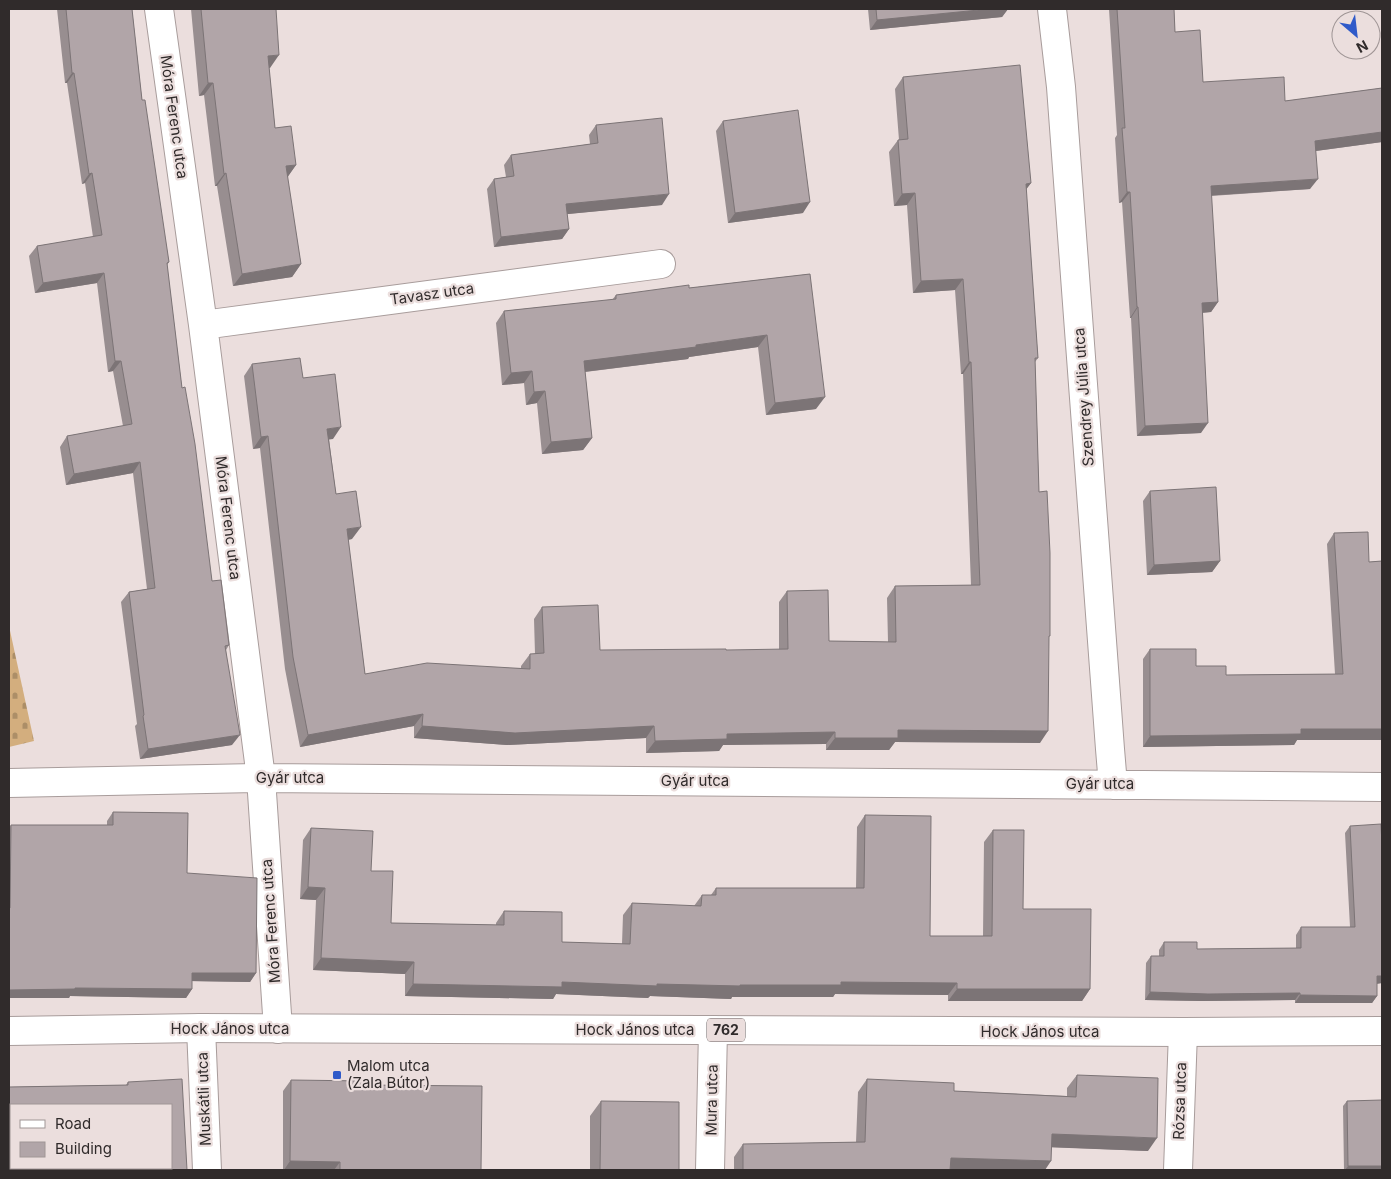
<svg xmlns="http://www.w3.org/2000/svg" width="1391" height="1179" viewBox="0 0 1391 1179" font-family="Inter,sans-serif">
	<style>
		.cemetery { fill: url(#cemetery-stones) }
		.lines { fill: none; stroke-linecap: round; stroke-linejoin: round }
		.street-casing { stroke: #a89c9b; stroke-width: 30 }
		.primary-casing { stroke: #a89c9b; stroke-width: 30 }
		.street { stroke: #fff; stroke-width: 28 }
		.primary { stroke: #fff; stroke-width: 28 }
		.wall { fill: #988e90 }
		.shaded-wall { fill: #7c7476 }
		.building { fill: #b1a5a8; stroke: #7c7476 }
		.poi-dot { fill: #2f5ac9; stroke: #ebdedd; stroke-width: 2 }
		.labels { text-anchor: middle; stroke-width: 4.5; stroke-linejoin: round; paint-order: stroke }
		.shield { fill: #ebdedd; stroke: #686160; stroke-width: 1 }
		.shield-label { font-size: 14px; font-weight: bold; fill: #302b2b }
		.street-label { font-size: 15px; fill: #302b2b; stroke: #ebdedd }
		.poi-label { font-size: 15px; fill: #302b2b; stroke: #ebdedd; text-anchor: start }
	</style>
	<defs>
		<pattern id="cemetery-stones" width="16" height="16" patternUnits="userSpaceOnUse" patternTransform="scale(1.25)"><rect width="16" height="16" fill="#d3ae7e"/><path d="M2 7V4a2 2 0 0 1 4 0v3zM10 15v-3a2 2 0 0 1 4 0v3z" fill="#ac8e67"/></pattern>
	</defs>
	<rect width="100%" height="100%" fill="#ebdedd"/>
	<!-- cemetery -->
	<path class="cemetery" d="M 9,626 L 34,741 L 9,747 Z"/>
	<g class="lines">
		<defs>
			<path id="street" d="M 159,9 L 203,325 L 261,778 L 278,1029
				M 1052,9 L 1061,87 L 1110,749 L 1113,785
				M 203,325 L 661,264
				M 9,783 L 261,778 L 1382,787
				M 201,1028 L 207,1170
				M 710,1170 L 713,1030
				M 1178,1170 L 1183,1032"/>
			<path id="primary" d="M 9,1031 L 201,1028 L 1183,1032 L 1382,1031"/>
		</defs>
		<!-- street casing -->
		<use href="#street" class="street-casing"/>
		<!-- primary casing -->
		<use href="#primary" class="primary-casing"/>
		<!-- street -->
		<use href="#street" class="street"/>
		<!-- primary -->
		<use href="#primary" class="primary"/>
	</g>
	<!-- wall -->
	<path class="wall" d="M 57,9 L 132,9 L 142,100 L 169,262 L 167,265 L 182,388 L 212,581 L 229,645 L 226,650 L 232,745 L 140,759 L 135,726 L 137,724 L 121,602 L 129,592 L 147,589 L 133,473 L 66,485 L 60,447 L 67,436 L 123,426 L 113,371 L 108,372 L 97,283 L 35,293 L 29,256 L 37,246 L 93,237 L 85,183 L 82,184 L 67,83 L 65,83 Z
		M 191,9 L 276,9 L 270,68 L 269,68 L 275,128 L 296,165 L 287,177 L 301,264 L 292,277 L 233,286 L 217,186 L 215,186 L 204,95 L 199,96 Z
		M 868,9 L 1008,9 L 1002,17 L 870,30 Z
		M 1109,9 L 1174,9 L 1175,32 L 1203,82 L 1285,101 L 1382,88 L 1382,142 L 1316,151 L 1310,189 L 1211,196 L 1218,302 L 1211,312 L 1203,313 L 1201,433 L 1137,436 L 1131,318 L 1130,318 L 1122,202 L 1119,203 L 1115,138 L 1117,135 Z
		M 903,77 L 1031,183 L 1026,189 L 1038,358 L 1035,362 L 1039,492 L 1049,637 L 1040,743 L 895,742 L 889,750 L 826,750 L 826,744 L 723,745 L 719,751 L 646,753 L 646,738 L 507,745 L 414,738 L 414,726 L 300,747 L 285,669 L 260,448 L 253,449 L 244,376 L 252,364 L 303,378 L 333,439 L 329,439 L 336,494 L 352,539 L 348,540 L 365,674 L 521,668 L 521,666 L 530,654 L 535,654 L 534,619 L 542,607 L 600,650 L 779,650 L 779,602 L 787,591 L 829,641 L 888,642 L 887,598 L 895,586 L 971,585 L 963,374 L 961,374 L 955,290 L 913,293 L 907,205 L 894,206 L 889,152 L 898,140 L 899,140 L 895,89 Z
		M 723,121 L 803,213 L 728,223 L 716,131 Z
		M 596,125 L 662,205 L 567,214 L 569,229 L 562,239 L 494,247 L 487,189 L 494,179 L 506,177 L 504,165 L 511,155 L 590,144 L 589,135 Z
		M 810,274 L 816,409 L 766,415 L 758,347 L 689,357 L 688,359 L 585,372 L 592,438 L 583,450 L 542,454 L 537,403 L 526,405 L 524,383 L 502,385 L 496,323 L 504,311 L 612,300 L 616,295 L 689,288 Z
		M 1150,491 L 1220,561 L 1212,572 L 1147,575 L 1143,501 Z
		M 1334,533 L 1369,562 L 1382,561 L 1382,740 L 1297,740 L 1294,745 L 1143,747 L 1143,659 L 1150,649 L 1196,666 L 1226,675 L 1335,674 L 1327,544 Z
		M 113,812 L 187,873 L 256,973 L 250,982 L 192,981 L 192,989 L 186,998 L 70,996 L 69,998 L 9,998 L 9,828 L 11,825 L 107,825 L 107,821 Z
		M 865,815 L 930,936 L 983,936 L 984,842 L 993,830 L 1023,909 L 1090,989 L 1082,1001 L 948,1001 L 948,995 L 835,994 L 833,997 L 732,997 L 731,999 L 650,996 L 648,998 L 556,994 L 553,999 L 405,996 L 405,974 L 313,970 L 316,900 L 300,899 L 303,840 L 311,828 L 371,871 L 391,923 L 496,925 L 496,923 L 504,911 L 562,942 L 622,944 L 623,915 L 632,903 L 694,906 L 702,895 L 711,895 L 716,888 L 856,888 L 857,827 Z
		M 1350,826 L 1382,846 L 1382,983 L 1377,984 L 1377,996 L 1372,1003 L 1295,1003 L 1295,1000 L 1202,1001 L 1145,1000 L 1146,963 L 1151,956 L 1159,956 L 1159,950 L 1164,942 L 1197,949 L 1296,948 L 1296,935 L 1301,927 L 1350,927 L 1345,833 Z
		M 1077,1075 L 1148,1151 L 1052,1147 L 1045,1170 L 734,1170 L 734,1157 L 743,1144 L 856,1142 L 858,1092 L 867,1079 L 954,1091 L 1067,1096 L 1067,1088 Z
		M 291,1080 L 366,1085 L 481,1170 L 283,1170 L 283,1091 Z
		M 128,1082 L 187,1170 L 38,1170 L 38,1168 L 171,1168 L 11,1105 L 11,1145 L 9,1145 L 9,1087 L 126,1085 Z
		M 601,1101 L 679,1170 L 590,1170 L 590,1116 Z
		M 1347,1101 L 1382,1170 L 1344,1170 L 1343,1106 Z"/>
	<!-- shaded-wall -->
	<path class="shaded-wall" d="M 989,9 L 1008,9 L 1002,17 L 870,30 L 877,20 Z
		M 279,55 L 270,68 L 259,68 L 268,56 Z
		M 72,73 L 74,73 L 67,83 L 65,83 Z
		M 208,83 L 213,83 L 204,95 L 199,96 Z
		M 1382,132 L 1382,142 L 1308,152 L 1315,141 Z
		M 296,165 L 287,178 L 286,166 Z
		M 92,173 L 85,183 L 82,184 L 89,174 Z
		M 226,173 L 217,186 L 215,186 L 224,174 Z
		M 1318,179 L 1310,189 L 1203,196 L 1211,186 Z
		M 1031,183 L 1022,195 L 1026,184 Z
		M 1127,192 L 1130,192 L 1122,202 L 1119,203 Z
		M 915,193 L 907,205 L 894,206 L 902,194 Z
		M 669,194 L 662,205 L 558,215 L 566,204 Z
		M 810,202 L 803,213 L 728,223 L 735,213 Z
		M 569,229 L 562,239 L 494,247 L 501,237 Z
		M 301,264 L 292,277 L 233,286 L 242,274 Z
		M 104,273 L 97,283 L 35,293 L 43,283 Z
		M 963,279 L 955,290 L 913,293 L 921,281 Z
		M 1218,302 L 1211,312 L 1195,313 L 1202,303 Z
		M 1137,307 L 1138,307 L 1131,318 L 1130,318 Z
		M 767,335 L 758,347 L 689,357 L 688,359 L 575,373 L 584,361 Z
		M 115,361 L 121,361 L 113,371 L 108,372 Z
		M 969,362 L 971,362 L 963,374 L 961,374 Z
		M 532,371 L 524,383 L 502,385 L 511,373 Z
		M 545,391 L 537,403 L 526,405 L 534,392 Z
		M 825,397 L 816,409 L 766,415 L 775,403 Z
		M 1208,423 L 1201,433 L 1137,436 L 1145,426 Z
		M 341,427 L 333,439 L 319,441 L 327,429 Z
		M 268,436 L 260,448 L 253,449 L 261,437 Z
		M 592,438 L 583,450 L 542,454 L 551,442 Z
		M 140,462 L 133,473 L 66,485 L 74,474 Z
		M 361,527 L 352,539 L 339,541 L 347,529 Z
		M 1220,561 L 1212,572 L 1147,575 L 1154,565 Z
		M 423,714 L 414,726 L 300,747 L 308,735 Z
		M 422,726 L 654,726 L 646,738 L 507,745 L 414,738 Z
		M 1301,729 L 1382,729 L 1382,740 L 1297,740 L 1294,745 L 1143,747 L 1150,736 Z
		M 898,730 L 1048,731 L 1040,743 L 895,742 L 889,750 L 826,750 L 835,738 Z
		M 835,732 L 826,744 L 723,745 L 719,751 L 646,753 L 655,741 L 727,734 Z
		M 240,735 L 232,745 L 140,759 L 148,749 Z
		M 308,887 L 325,888 L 316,900 L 300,899 Z
		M 321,958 L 414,962 L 405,974 L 313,970 Z
		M 192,973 L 256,973 L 250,982 L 186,981 Z
		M 1377,976 L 1382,976 L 1382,983 L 1372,984 Z
		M 562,982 L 740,985 L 841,982 L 957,983 L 948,995 L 835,994 L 833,997 L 732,997 L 731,999 L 650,996 L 648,998 L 556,994 L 553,999 L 405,996 L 413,984 Z
		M 75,988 L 192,989 L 186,998 L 70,996 L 69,998 L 9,998 L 9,990 Z
		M 957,989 L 1090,989 L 1082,1001 L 948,1001 Z
		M 1150,992 L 1300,993 L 1295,1000 L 1202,1001 L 1145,1000 Z
		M 1300,995 L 1377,996 L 1372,1003 L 1295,1003 Z
		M 1052,1134 L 1157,1138 L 1148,1151 L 1043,1147 Z
		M 9,1137 L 11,1137 L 11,1145 L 9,1145 Z
		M 951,1158 L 1051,1161 L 1045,1170 L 942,1170 Z
		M 290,1161 L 340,1162 L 334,1170 L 284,1170 Z
		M 1348,1166 L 1382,1166 L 1382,1170 L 1345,1170 Z
		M 41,1168 L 127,1168 L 126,1170 L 40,1170 Z
		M 132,1168 L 148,1168 L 146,1170 L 130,1170 Z"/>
	<!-- building -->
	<path class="building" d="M 66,9 L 132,9 L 142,100 L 145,100 L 169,262 L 167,263 L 182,388 L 185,387 L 195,444 L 212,581 L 221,580 L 229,645 L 225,646 L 240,735 L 148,749 L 143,716 L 144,715 L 129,592 L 155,588 L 140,462 L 74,474 L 67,436 L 132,424 L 121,361 L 115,361 L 104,273 L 43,283 L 37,246 L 102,235 L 92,173 L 89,174 L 74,73 L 72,73 Z
		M 201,9 L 276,9 L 279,55 L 268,56 L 275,128 L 291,126 L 296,165 L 286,166 L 301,264 L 242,274 L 226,173 L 224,174 L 213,83 L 208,83 Z
		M 876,9 L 989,9 L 877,20 Z
		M 1117,9 L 1174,9 L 1175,32 L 1200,30 L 1203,82 L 1284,77 L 1285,101 L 1382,88 L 1382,132 L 1315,141 L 1318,179 L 1211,186 L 1218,302 L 1202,303 L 1208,423 L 1145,426 L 1138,307 L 1137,307 L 1130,192 L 1127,192 L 1122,128 L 1125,128 Z
		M 1020,65 L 1031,183 L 1026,184 L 1038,358 L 1035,358 L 1039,492 L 1047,491 L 1050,553 L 1050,636 L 1049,636 L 1048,731 L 898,730 L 898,738 L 835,738 L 835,732 L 727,734 L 727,739 L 655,741 L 654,726 L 515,733 L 422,726 L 423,714 L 308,735 L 293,657 L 268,436 L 261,437 L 252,364 L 300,358 L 303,378 L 335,374 L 341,427 L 327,429 L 336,494 L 356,491 L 361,527 L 347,529 L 365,674 L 427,663 L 530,669 L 530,654 L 544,653 L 542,607 L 598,605 L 600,650 L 726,649 L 726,650 L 788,649 L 787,591 L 828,590 L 829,641 L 896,642 L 895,586 L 980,585 L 971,362 L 969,362 L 963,279 L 921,281 L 915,193 L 902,194 L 898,140 L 908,139 L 903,77 Z
		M 798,110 L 810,202 L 735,213 L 723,121 Z
		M 662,118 L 669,194 L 566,204 L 569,229 L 501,237 L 494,179 L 514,176 L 511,155 L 598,143 L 596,125 Z
		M 810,274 L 825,397 L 775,403 L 767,335 L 696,345 L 696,347 L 584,361 L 592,438 L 551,442 L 545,391 L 534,392 L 532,371 L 511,373 L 504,311 L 616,299 L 616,295 L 689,285 L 689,288 Z
		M 1216,487 L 1220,561 L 1154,565 L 1150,491 Z
		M 1368,532 L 1369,562 L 1382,561 L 1382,729 L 1301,729 L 1301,734 L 1150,736 L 1150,649 L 1196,649 L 1196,666 L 1226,666 L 1226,675 L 1343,674 L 1334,533 Z
		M 113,812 L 188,813 L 187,873 L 257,878 L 256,973 L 192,973 L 192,989 L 75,988 L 75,989 L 9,990 L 9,908 L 10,908 L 11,825 L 113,825 Z
		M 865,815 L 931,816 L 930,936 L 992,936 L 993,830 L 1024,830 L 1023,909 L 1091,909 L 1090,989 L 957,989 L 957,983 L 841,982 L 841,985 L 740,985 L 740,986 L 657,984 L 657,986 L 562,982 L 562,987 L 413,984 L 414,962 L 321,958 L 325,888 L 308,887 L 311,828 L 373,831 L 371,871 L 393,871 L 391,923 L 504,925 L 504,911 L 562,912 L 562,942 L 630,944 L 632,903 L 701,906 L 702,895 L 716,895 L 716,888 L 864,888 Z
		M 1381,824 L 1382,846 L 1382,976 L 1377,976 L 1377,996 L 1300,995 L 1300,993 L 1208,994 L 1150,992 L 1151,956 L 1164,956 L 1164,942 L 1197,942 L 1197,949 L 1301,948 L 1301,927 L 1355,927 L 1350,826 Z
		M 1077,1075 L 1158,1078 L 1157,1138 L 1052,1134 L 1051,1161 L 951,1158 L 950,1170 L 743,1170 L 743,1144 L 865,1142 L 867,1079 L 954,1083 L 954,1091 L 1076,1097 Z
		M 182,1079 L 187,1170 L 149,1170 L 149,1168 L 171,1168 L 171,1105 L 11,1105 L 11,1137 L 9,1137 L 9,1087 L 128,1085 L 128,1082 Z
		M 291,1080 L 366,1081 L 366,1085 L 482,1086 L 481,1170 L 340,1170 L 340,1162 L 290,1161 Z
		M 1382,1100 L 1382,1166 L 1348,1166 L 1347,1101 Z
		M 601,1101 L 679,1102 L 679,1170 L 600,1170 Z"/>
	<!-- markers -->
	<rect class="poi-dot" x="332" y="1070" width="10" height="10" rx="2.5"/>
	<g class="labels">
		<!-- shield labels -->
		<rect class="shield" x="707" y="1018.5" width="38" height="23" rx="4"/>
		<g class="shield-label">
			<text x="726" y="1035">762</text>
		</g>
		<!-- street labels -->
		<g class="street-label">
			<text transform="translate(174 117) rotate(82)" y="5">Móra Ferenc utca</text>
			<text transform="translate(432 294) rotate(-8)" y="5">Tavasz utca</text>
			<text transform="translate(1084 397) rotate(-94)" y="5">Szendrey Júlia utca</text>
			<text transform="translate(228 518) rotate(83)" y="5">Móra Ferenc utca</text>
			<text x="290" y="783">Gyár utca</text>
			<text x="695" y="786">Gyár utca</text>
			<text x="1100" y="789">Gyár utca</text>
			<text transform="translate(271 921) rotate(-94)" y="5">Móra Ferenc utca</text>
			<text x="230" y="1034">Hock János utca</text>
			<text x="635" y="1035">Hock János utca</text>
			<text x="1040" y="1037">Hock János utca</text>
			<text transform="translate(204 1099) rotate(-92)" y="5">Muskátli utca</text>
			<text transform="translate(712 1100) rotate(-89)" y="5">Mura utca</text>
			<text transform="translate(1180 1101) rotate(-88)" y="5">Rózsa utca</text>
		</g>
		<!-- poi labels -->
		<g class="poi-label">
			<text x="347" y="1071">Malom utca<tspan x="347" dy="17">(Zala Bútor)</tspan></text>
		</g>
	</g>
	<!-- border -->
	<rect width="1391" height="1179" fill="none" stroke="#302b2b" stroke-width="20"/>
	<!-- legend -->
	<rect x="10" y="1104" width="162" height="65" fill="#ebdedd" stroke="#a09696"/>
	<rect x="20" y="1120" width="25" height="8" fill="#ffffff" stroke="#a09696"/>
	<text x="55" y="1129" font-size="15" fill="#302b2b">Road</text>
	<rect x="20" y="1142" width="25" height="15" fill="#b1a5a8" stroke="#a09696"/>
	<text x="55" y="1154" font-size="15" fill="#302b2b">Building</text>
	<!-- north arrow -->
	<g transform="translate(1356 35) rotate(152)"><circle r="24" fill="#ebdedd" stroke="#a09696"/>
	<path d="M0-4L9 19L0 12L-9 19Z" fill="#2f5ac9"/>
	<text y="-8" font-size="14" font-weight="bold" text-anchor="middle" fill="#302b2b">N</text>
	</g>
</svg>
